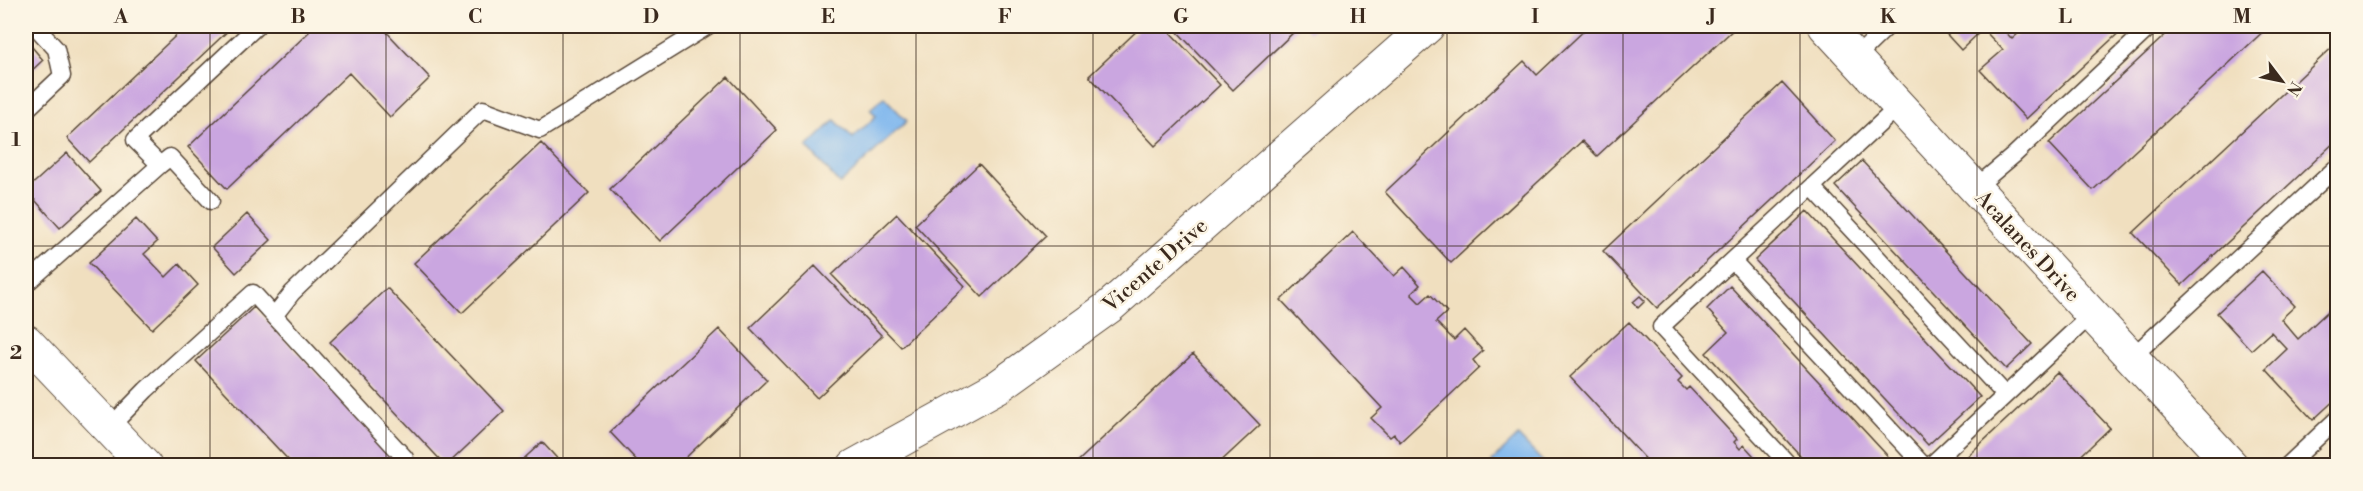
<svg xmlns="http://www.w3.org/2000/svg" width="2363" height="491" viewBox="0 0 2363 491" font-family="'Libre Bodoni',serif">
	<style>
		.water { fill: #7db6ee; stroke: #5c7086; stroke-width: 1.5 }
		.building { fill: #caa6e0 }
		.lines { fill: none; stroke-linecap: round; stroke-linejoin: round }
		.service-casing { stroke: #564536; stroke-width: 19 }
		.minor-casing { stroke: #564536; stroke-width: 35 }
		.tertiary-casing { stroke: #564536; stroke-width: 35 }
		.service { stroke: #fff; stroke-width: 16 }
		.minor { stroke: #fff; stroke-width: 33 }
		.tertiary { stroke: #fff; stroke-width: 33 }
		.grid { fill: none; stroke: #3b2a1e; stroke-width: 1.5; stroke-opacity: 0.55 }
		.labels { text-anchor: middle; stroke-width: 5; stroke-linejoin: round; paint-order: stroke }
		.street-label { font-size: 21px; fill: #3b2a1e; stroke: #fcf5e5 }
		.neatline { fill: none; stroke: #3b2a1e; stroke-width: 2 }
		.grid-label { font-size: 20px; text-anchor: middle; font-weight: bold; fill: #3b2a1e }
	</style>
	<rect width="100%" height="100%" fill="#fcf5e5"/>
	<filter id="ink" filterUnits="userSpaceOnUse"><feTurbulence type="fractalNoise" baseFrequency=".0167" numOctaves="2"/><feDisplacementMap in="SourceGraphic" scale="12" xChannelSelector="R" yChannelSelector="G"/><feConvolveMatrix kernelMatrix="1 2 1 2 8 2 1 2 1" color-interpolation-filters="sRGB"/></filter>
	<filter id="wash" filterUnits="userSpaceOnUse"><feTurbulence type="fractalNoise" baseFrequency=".008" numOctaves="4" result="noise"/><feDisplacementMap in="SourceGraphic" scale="24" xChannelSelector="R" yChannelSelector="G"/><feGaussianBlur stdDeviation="1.35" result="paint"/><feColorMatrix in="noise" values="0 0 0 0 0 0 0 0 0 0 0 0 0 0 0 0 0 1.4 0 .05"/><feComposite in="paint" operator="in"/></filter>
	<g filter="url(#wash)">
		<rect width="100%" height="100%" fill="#f0dfbf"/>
		<!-- water -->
		<path class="water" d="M 884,97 L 907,121 L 840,184 L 807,147 L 835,120 L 853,138 L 876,116 L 870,109 Z
			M 1518,436 L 1546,465 L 1494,465 L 1491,462 Z"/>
		<g id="blocks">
			<!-- building -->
			<path class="building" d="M 186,26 L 233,26 L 89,162 L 67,138 Z
				M 304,26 L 381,26 L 430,78 L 390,117 L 349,73 L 227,189 L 188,147 L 309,32 Z
				M 1142,26 L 1164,26 L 1220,85 L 1155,146 L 1089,76 Z
				M 1172,26 L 1295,26 L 1298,28 L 1233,90 Z
				M 1304,26 L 1317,26 L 1310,32 Z
				M 1589,26 L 1733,26 L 1735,28 L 1597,156 L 1582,141 L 1451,263 L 1385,192 L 1524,61 L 1537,75 Z
				M 1939,26 L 2000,26 L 2012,39 L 2027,26 L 2126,26 L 2026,119 L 1980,70 L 2003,50 L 1983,29 L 1961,50 Z
				M 2175,26 L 2269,26 L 2093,190 L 2049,143 Z
				M 26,40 L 43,60 L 26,76 Z
				M 2338,42 L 2338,139 L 2182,285 L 2133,233 Z
				M 728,77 L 777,130 L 660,241 L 610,189 Z
				M 1782,83 L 1835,141 L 1657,308 L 1603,251 Z
				M 541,143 L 589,193 L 462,313 L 414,263 Z
				M 67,153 L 101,191 L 60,228 L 26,190 Z
				M 1862,161 L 2032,344 L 2006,369 L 1835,186 Z
				M 979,164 L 1046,236 L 982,297 L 915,225 Z
				M 1807,211 L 1980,397 L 1928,445 L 1755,260 Z
				M 247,214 L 271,240 L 236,273 L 212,247 Z
				M 897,214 L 965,286 L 901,347 L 832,275 Z
				M 136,219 L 157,242 L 144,254 L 166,277 L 179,264 L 198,285 L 152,329 L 89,263 Z
				M 1353,232 L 1394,276 L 1404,267 L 1420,285 L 1411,294 L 1420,303 L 1430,294 L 1447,312 L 1436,322 L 1454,340 L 1464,330 L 1483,351 L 1473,360 L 1479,368 L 1400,442 L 1394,434 L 1390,437 L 1371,418 L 1382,408 L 1281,300 Z
				M 815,266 L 882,336 L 817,398 L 750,328 Z
				M 2262,271 L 2295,306 L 2281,319 L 2298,339 L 2338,302 L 2338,397 L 2313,420 L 2266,369 L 2287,349 L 2271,332 L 2251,350 L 2217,313 Z
				M 1730,286 L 1897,466 L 1810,466 L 1706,353 L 1728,332 L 1707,309 Z
				M 387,288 L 504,411 L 446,466 L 330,342 Z
				M 1640,296 L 1645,301 L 1638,308 L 1633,302 Z
				M 254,307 L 404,466 L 294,466 L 196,361 Z
				M 1629,322 L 1682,378 L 1678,382 L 1686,390 L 1689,387 L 1737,439 L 1734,442 L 1740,449 L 1744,445 L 1763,466 L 1652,466 L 1570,377 Z
				M 719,329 L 767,380 L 677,466 L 642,466 L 610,432 Z
				M 1193,354 L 1260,425 L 1216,466 L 1073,466 Z
				M 2057,372 L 2110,428 L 2070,466 L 1957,466 Z
				M 2338,439 L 2338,453 L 2330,446 Z
				M 542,442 L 564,466 L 516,466 Z"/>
		</g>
	</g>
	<g filter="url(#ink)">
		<use href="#blocks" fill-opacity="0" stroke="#564536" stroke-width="1.5"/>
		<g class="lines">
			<defs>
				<path id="service" d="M 1855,58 L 1888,26
					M 26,110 L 62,76 L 56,49 L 35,26
					M 160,165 L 170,157 L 211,201
					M 1812,187 L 2005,395
					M 1975,188 L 2014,155 L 2151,26
					M 1733,261 L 1924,466
					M 26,284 L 160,165 L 135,140 L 257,26
					M 274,316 L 292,293 L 483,109 L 540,130 L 708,26
					M 2132,357 L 2338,166
					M 109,428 L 146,390 L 253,293 L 405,458
					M 1790,466 L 1661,327 L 1899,106
					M 1930,466 L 2092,314
					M 2287,466 L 2338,418"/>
				<path id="minor" d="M 1825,26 L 2232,466
					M 854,466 L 999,386 L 1109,307 L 1428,26"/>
				<path id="tertiary" d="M 26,341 L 145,466"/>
			</defs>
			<!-- service casing -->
			<use href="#service" class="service-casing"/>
			<!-- minor casing -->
			<use href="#minor" class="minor-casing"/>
			<!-- tertiary casing -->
			<use href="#tertiary" class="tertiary-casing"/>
			<!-- service -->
			<use href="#service" class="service"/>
			<!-- minor -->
			<use href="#minor" class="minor"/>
			<!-- tertiary -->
			<use href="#tertiary" class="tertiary"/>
		</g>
	</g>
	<!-- grid -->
	<path class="grid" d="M 210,26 L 210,466M 386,26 L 386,466M 563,26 L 563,466M 740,26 L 740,466M 916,26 L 916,466M 1093,26 L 1093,466M 1270,26 L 1270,466M 1447,26 L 1447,466M 1623,26 L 1623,466M 1800,26 L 1800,466M 1977,26 L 1977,466M 2153,26 L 2153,466M 26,246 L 2338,246"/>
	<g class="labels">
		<!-- street labels -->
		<g class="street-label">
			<text transform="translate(2028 246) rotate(47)" y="7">Acalanes Drive</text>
			<text transform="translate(1155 265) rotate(-41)" y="7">Vicente Drive</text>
		</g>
	</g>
	<!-- margin -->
	<rect width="2363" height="491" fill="none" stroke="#fcf5e5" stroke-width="66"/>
	<!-- north arrow -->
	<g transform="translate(2282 81) rotate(122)" stroke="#fcf5e5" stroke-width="4.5" paint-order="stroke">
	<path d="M0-4.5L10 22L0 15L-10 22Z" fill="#3b2a1e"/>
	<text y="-9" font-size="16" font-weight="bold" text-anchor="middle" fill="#3b2a1e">N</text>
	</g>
	<rect x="33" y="33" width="2297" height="425" class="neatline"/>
	<g class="grid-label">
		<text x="121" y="23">A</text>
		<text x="298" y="23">B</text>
		<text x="475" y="23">C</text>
		<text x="651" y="23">D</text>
		<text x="828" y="23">E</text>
		<text x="1005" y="23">F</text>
		<text x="1181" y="23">G</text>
		<text x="1358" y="23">H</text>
		<text x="1535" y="23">I</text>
		<text x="1712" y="23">J</text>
		<text x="1888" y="23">K</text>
		<text x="2065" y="23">L</text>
		<text x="2242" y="23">M</text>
		<text x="16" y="146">1</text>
		<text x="16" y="359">2</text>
	</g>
</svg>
